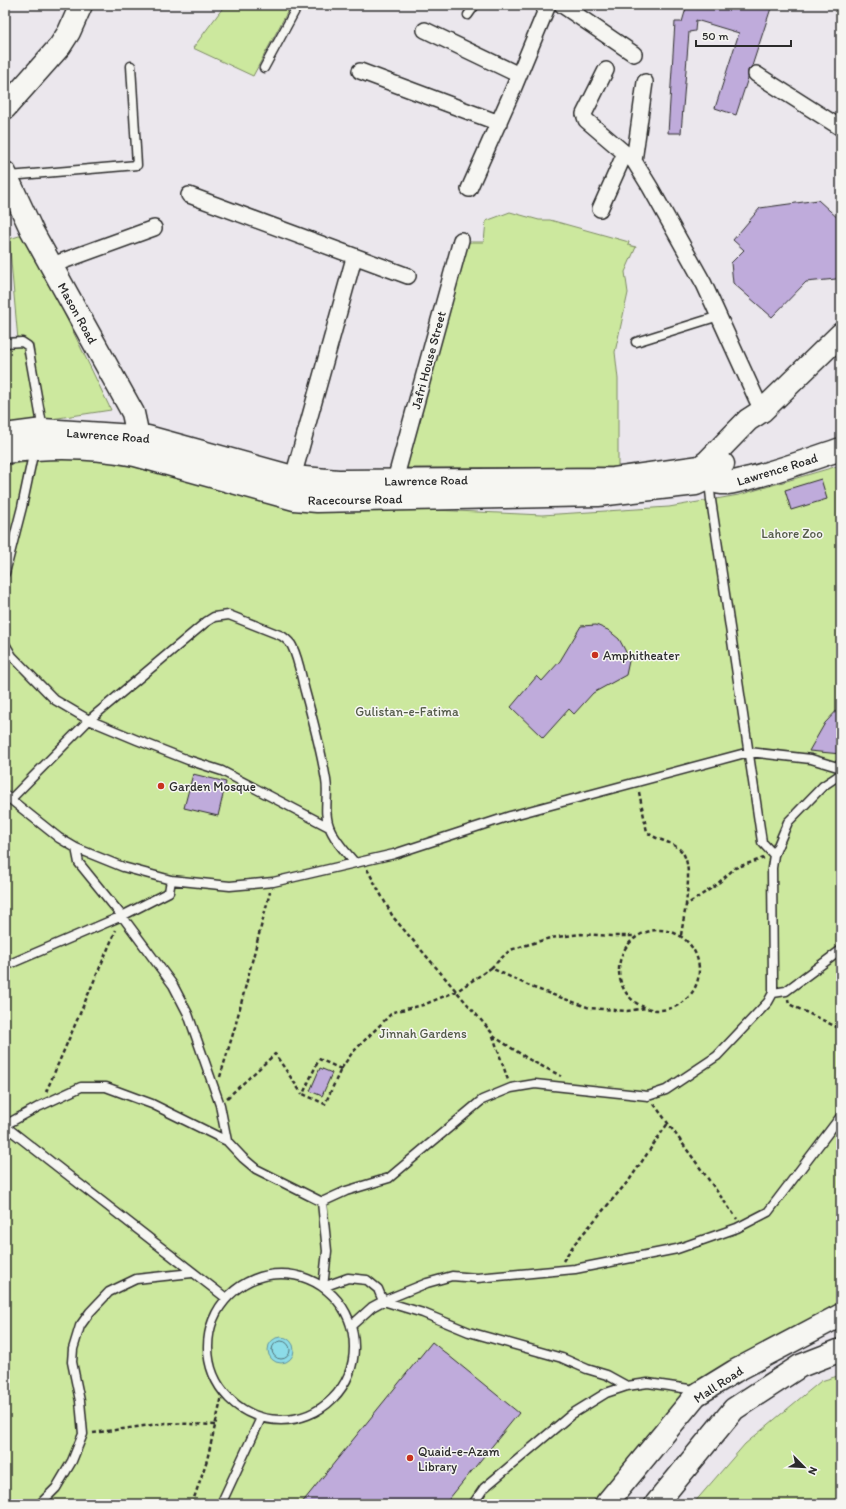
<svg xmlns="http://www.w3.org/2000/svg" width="846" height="1509" viewBox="0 0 846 1509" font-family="Itim,sans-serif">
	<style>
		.green { fill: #cce89e; stroke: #7c8a64 }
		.water { fill: #8cdce8; stroke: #65959c }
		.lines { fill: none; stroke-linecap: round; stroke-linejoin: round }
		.shore { stroke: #527277; stroke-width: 1 }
		.building { fill: #bfabdb; stroke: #2b2b2b }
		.lane-casing { stroke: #2b2b2b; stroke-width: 11 }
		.street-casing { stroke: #2b2b2b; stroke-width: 18 }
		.secondary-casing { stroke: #2b2b2b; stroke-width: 25 }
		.primary-casing { stroke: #2b2b2b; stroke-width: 25 }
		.path { stroke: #2b2b2b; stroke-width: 2.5; stroke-dasharray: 4 3; stroke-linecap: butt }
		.lane { stroke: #f6f6f2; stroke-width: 8 }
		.street { stroke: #f6f6f2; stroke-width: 15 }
		.secondary { stroke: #f6f6f2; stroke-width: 22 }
		.primary { stroke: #f6f6f2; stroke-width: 22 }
		.poi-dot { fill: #c8321e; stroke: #f6f6f2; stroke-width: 1.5 }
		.labels { text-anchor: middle; stroke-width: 3; stroke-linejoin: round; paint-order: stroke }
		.street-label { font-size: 13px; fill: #2b2b2b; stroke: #f6f6f2 }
		.park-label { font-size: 13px; fill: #535a48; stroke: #f6f6f2 }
		.poi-label { font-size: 13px; fill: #2b2b2b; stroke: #f6f6f2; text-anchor: start }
	</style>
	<rect width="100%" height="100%" fill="#ebe7ed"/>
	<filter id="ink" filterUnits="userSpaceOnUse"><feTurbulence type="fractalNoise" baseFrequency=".025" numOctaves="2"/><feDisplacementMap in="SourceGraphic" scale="8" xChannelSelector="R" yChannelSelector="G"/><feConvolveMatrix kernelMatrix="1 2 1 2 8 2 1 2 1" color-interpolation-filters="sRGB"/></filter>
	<g filter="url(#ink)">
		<!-- green -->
		<path class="green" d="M 225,5 L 291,5 L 253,76 L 193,48 Z
			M 510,212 L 539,220 L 550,220 L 629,242 L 628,245 L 636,247 L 625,272 L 628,293 L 615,352 L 618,379 L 618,467 L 403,468 L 467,242 L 484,242 L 486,221 Z
			M 26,234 L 111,410 L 5,426 L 5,342 L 18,340 L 9,239 Z
			M 69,457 L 131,463 L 391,508 L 542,515 L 669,507 L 739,495 L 841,465 L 841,1304 L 690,1384 L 594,1504 L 5,1504 L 5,465 Z
			M 841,1375 L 841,1504 L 693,1504 L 745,1444 L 821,1381 Z"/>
		<!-- water -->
		<path class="water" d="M268 1350a13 13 0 1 1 26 0a13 13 0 1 1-26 0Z"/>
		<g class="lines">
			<!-- shore -->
			<path class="shore" d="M272 1350a9 9 0 1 1 18 0a9 9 0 1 1-18 0Z"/>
		</g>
		<!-- building -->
		<path class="building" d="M 687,5 L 772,5 L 752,66 L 748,70 L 748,78 L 736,115 L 715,108 L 739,33 L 696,20 L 695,31 L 689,32 L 681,133 L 668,133 L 675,22 L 682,22 Z
			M 818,200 L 841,221 L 841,273 L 836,279 L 806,282 L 772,317 L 733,283 L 731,263 L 744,250 L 733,240 L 760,208 Z
			M 821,479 L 827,499 L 791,510 L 785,490 Z
			M 596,625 L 608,630 L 619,639 L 625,650 L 629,661 L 626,675 L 593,693 L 574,714 L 569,709 L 543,738 L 511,707 L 537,676 L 542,681 L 560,661 L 581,626 Z
			M 841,706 L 841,754 L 809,751 L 825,723 Z
			M 193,774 L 226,782 L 218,816 L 184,808 Z
			M 320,1068 L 332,1073 L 322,1096 L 310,1091 Z
			M 432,1342 L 519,1413 L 445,1504 L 301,1504 Z"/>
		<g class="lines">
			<defs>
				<path id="lane" d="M 468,15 L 475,5
					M 264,68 L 298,5
					M 9,176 L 137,165 L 131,66
					M 636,342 L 719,316
					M 5,343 L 22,342 L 28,346 L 43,430
					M 5,573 L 22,507 L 34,450
					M 5,644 L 12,656 L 55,700 L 89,720 L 137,740 L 188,760 L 222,771 L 329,827
					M 5,795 L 59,838 L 76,848 L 79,863 L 122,916 L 173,985 L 188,1014 L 220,1105 L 227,1141 L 243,1158 L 256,1169 L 322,1202 L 327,1251 L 323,1287 L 348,1278 L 367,1280 L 378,1289 L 383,1301 L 423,1313 L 469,1332 L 562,1358 L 587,1369 L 607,1375 L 627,1386
					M 11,799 L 89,720 L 206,622 L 214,617 L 229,615 L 282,636 C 286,639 290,642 292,646 C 299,660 301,676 305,691 C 313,720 321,750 326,780 C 329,796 323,811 329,826 C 334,840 346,852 355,863
					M 76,848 L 123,867 L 171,880 L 230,886 L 273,882 L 394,854 L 510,816 L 749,752 L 811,759 L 841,768
					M 774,855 L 788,822 L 823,786 L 841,774
					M 5,966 L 122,916 L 169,892 L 171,880
					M 773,993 L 786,991 L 841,950
					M 5,1125 L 40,1106 L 81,1087 L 106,1087 L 152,1104 L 227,1141
					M 5,1126 L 226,1298
					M 322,1202 L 346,1191 L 389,1178 L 482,1100 L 511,1088 L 535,1084 L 648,1096 L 666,1090 L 717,1056 L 768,1002 L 773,993 L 773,981 L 772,868 L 774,855 L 762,842 L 711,500 L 709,481
					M208 1347a73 73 0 1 1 146 0a73 73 0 1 1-146 0Z
					M 351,1326 L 372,1307 L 383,1301 L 427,1283 L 452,1276 L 477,1278 L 575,1269 L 677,1249 L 737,1228 L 768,1212 L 841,1116
					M 40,1504 L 56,1488 L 72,1461 L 83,1434 L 80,1401 L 72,1362 L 73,1349 L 80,1326 L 90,1312 L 109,1292 L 136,1279 L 192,1273
					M 221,1504 L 261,1418
					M 473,1504 L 484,1488 L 572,1414 L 606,1393 L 627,1386 L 648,1383 L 689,1389 L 695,1395"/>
				<path id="street" d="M 562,5 L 634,54
					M 425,30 L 519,75
					M 606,70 L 584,114 L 586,120 L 634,161 L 650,187 L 704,284 L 762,411
					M 360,71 L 499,123
					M 756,74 L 841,128
					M 634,161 L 645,82
					M 469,189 L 512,92 L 548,5
					M 189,195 L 408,276
					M 600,209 L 625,153
					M 52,265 L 154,228
					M 395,480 L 461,240
					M 294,486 L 293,477 L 354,258"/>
				<path id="secondary" d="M 5,108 L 60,46 L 69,32 L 81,5
					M 5,173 L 32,231 L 133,413 L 138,436 L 136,450
					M 5,435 L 43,430 L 148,437 L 293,477 L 338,481 L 614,479 L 700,467 L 707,462 L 748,420 L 762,411 L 841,334
					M 5,452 C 50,446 90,446 135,455 L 294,499 L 317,501 L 598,495 L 696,484 L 709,478 L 723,464
					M 700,468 C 706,476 712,482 722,483 C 731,484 741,480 750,478 C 781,470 811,459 841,449"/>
				<path id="primary" d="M 606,1504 L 696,1395 L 735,1371 L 841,1315
					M 656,1504 L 734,1409 L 800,1366 L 841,1350"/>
			</defs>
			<!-- lane casing -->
			<use href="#lane" class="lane-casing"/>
			<!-- street casing -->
			<use href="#street" class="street-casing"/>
			<!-- secondary casing -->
			<use href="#secondary" class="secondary-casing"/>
			<!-- primary casing -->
			<use href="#primary" class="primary-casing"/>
			<!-- path -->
			<path class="path" d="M 639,792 L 647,832 C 656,840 669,841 678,848 C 693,858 687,890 686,905
				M 367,869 L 393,917 L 492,1033 L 508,1080
				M619 970a40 40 0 1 1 80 0a40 40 0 1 1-80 0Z
				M 681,935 L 686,905 L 715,886 L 735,868 L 764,858
				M 491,968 L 510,950 L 550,938 L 581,934 L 611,936 L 636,936
				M 788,999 L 789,1004 L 841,1029
				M 493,1036 L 530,1060 L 561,1076
				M 341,1069 L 319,1059 L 303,1094 L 325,1104 L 341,1069 L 352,1053 L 393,1012 L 423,1005 L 457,991 L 491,968 L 534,988 L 590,1008 L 627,1011 L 646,1008
				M 220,1077 L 235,1027 L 270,892
				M 46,1092 L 116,930
				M 227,1098 L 275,1054 L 302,1094
				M 654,1104 L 737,1219
				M 563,1261 L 575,1243 L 630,1179 L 668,1123
				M 93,1433 L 166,1423 L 215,1425
				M 192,1504 L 207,1460 L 223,1392"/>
			<!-- lane -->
			<use href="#lane" class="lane"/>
			<!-- street -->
			<use href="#street" class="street"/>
			<!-- secondary -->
			<use href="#secondary" class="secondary"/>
			<!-- primary -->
			<use href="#primary" class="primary"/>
		</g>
	</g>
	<!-- markers -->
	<g class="poi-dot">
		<circle cx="595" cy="655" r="4"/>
		<circle cx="161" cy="786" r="4"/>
		<circle cx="410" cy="1458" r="4"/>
	</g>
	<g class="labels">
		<!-- street labels -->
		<g class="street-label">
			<text transform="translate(78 313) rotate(61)" y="5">Mason Road</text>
			<text transform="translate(428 360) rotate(-75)" y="5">Jafri House Street</text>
			<text transform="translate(108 435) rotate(4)" y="5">Lawrence Road</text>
			<text transform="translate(777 469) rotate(-17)" y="5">Lawrence Road</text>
			<text transform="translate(426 480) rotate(-1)" y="5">Lawrence Road</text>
			<text transform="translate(355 499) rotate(-1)" y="5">Racecourse Road</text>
			<text transform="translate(718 1384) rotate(-33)" y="5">Mall Road</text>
		</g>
		<!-- park labels -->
		<g class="park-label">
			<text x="792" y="538">Lahore Zoo</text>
			<text x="407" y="716">Gulistan-e-Fatima</text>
			<text x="423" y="1038">Jinnah Gardens</text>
		</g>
		<!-- poi labels -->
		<g class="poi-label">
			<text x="603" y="660">Amphitheater</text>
			<text x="169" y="791">Garden Mosque</text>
			<text x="418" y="1456">Quaid-e-Azam<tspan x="418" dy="15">Library</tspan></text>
		</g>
	</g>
	<!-- margin -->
	<rect width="846" height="1509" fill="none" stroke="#f6f6f2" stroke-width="20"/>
	<rect x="10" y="10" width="826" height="1489" fill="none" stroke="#2b2b2b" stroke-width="1.5" filter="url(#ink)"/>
	<!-- north arrow -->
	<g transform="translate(804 1467) rotate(114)" stroke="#f6f6f2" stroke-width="3" paint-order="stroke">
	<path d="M0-3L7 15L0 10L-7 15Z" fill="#2b2b2b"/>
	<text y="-6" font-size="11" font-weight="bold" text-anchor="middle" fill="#2b2b2b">N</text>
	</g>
	<!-- scale -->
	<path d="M696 40v6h95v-6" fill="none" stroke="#2b2b2b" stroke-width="2"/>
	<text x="702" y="40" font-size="12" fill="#2b2b2b" stroke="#f6f6f2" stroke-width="3" paint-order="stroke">50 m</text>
</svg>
